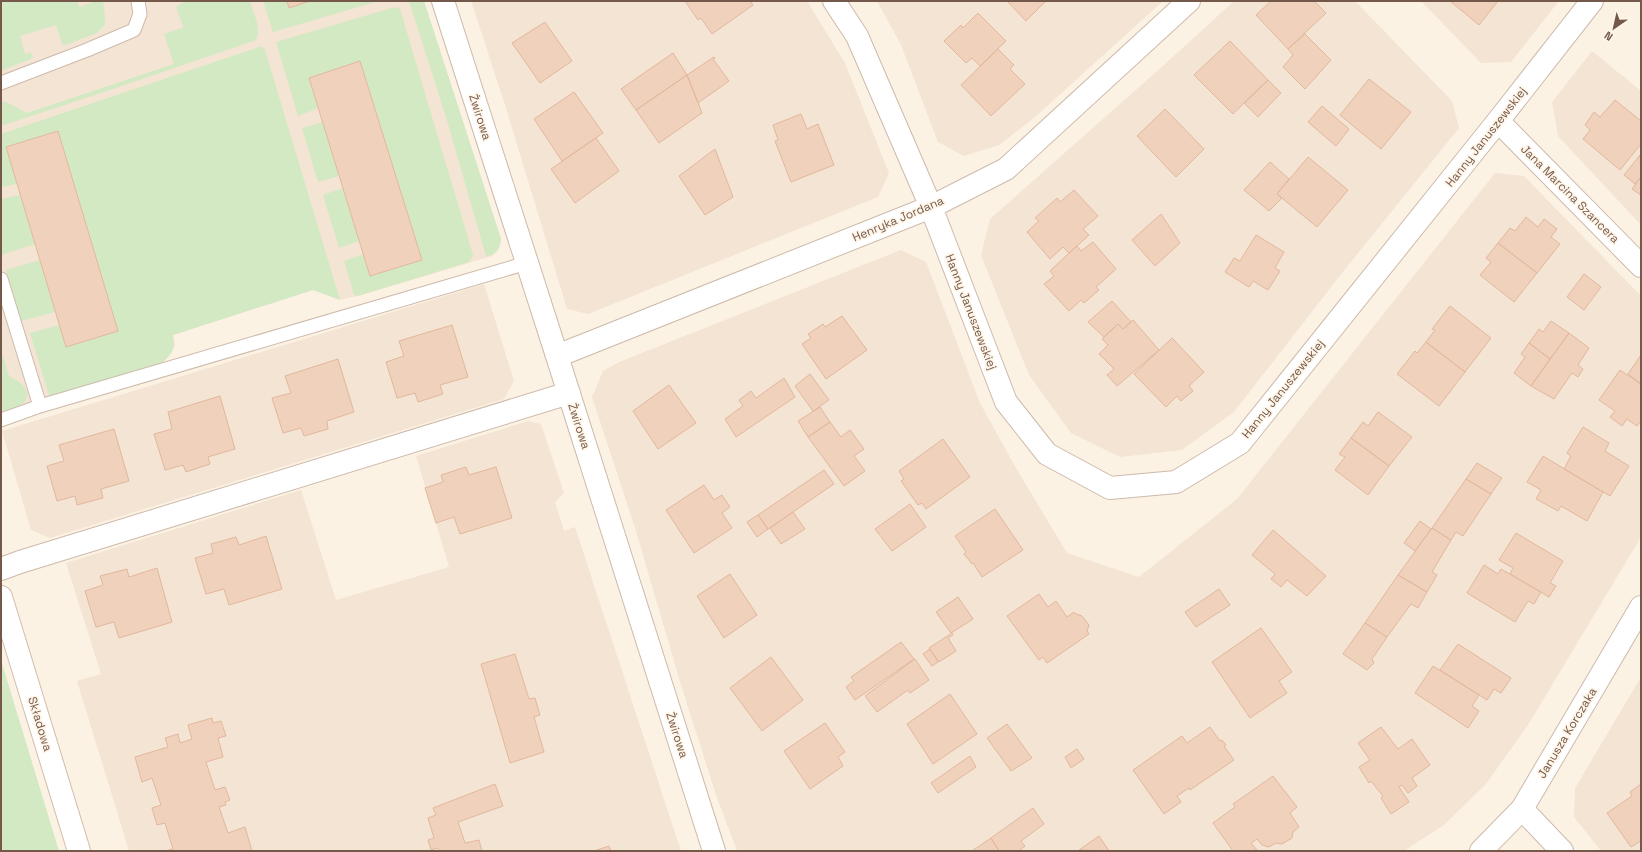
<svg xmlns="http://www.w3.org/2000/svg" width="1642" height="852" viewBox="0 0 1642 852" font-family="'Space Grotesk',sans-serif">
	<style>
		.residential { fill: #f3e4d3 }
		.green { fill: #d3e9c3 }
		.building { fill: #f0d1bc; stroke: #e3b79d }
		.lines { fill: none; stroke-linecap: round; stroke-linejoin: round }
		.lane-casing { stroke: #cdbaab; stroke-width: 15 }
		.street-casing { stroke: #cdbaab; stroke-width: 24 }
		.secondary-casing { stroke: #d2bcab; stroke-width: 24 }
		.lane { stroke: #fff; stroke-width: 13 }
		.street { stroke: #fff; stroke-width: 22 }
		.secondary { stroke: #fff; stroke-width: 22 }
		.labels { text-anchor: middle; stroke-width: 3.5; stroke-linejoin: round; paint-order: stroke }
		.street-label { font-size: 12px; fill: #74594a; stroke: #fff6ea }
	</style>
	<rect width="100%" height="100%" fill="#fcf2e4"/>
	<!-- residential -->
	<path class="residential" d="M 1,1 L 424,1 L 501,239 L 499,249 L 492,256 L 358,296 L 340,300 L 313,290 L 173,335 L 175,345 L 171,353 L 162,363 L 1,412 Z
		M 471,1 L 807,1 L 845,63 L 889,173 L 878,197 L 588,314 L 567,309 L 505,105 Z
		M 877,1 L 1163,1 L 1034,118 L 999,145 L 964,156 L 938,142 L 901,45 Z
		M 1234,1 L 1355,1 L 1452,101 L 1459,128 L 1342,273 L 1234,412 L 1182,450 L 1120,457 L 1071,433 L 1029,375 L 981,255 L 990,219 L 1165,64 Z
		M 1421,1 L 1559,1 L 1511,62 L 1481,63 Z
		M 1592,51 L 1641,91 L 1641,225 L 1558,136 L 1552,102 Z
		M 1495,173 L 1524,176 L 1641,296 L 1641,537 L 1528,725 L 1486,784 L 1444,825 L 1404,851 L 737,851 L 716,795 L 681,685 L 636,531 L 592,397 L 603,371 L 619,362 L 901,250 L 926,262 L 980,403 L 1016,468 L 1067,553 L 1139,577 L 1237,499 Z
		M 484,284 L 514,381 L 504,399 L 50,538 L 31,530 L 2,431 Z
		M 528,421 L 541,424 L 564,493 L 555,502 L 564,531 L 575,527 L 681,851 L 129,851 L 77,681 L 101,674 L 66,563 L 301,490 L 336,600 L 449,567 L 416,456 Z
		M 1641,677 L 1641,851 L 1601,851 L 1574,817 L 1575,788 Z"/>
	<!-- green -->
	<path class="green" d="M 9,1 L 77,1 L 79,7 L 96,1 L 103,1 L 105,17 L 105,25 L 97,33 L 63,46 L 56,25 L 20,36 L 25,54 L 31,52 L 33,58 L 1,71 L 1,3 Z
		M 188,1 L 250,1 C 253,13 262,29 256,40 L 113,89 L 1,126 L 1,101 L 6,102 L 27,113 L 174,64 L 164,34 L 182,28 L 183,26 L 176,7 L 180,4 Z
		M 263,1 L 287,1 L 289,8 L 310,1 L 379,1 L 273,32 Z
		M 409,1 L 424,1 L 501,239 C 500,249 496,255 486,256 L 446,117 Z
		M 395,7 L 400,9 L 473,255 L 469,262 L 358,296 L 354,295 L 344,261 L 364,254 L 371,276 L 422,260 L 360,61 L 309,78 L 318,108 L 298,116 L 276,42 Z
		M 259,47 L 263,47 L 265,50 L 340,300 L 313,290 L 173,335 C 175,350 173,353 162,363 L 54,396 L 49,395 L 30,333 L 59,325 L 66,347 L 118,331 L 58,132 L 6,147 L 17,184 L 1,187 L 1,134 Z
		M 323,122 L 339,176 L 318,182 L 302,128 Z
		M 343,188 L 359,241 L 339,248 L 323,195 Z
		M 20,195 L 35,244 L 1,255 L 1,199 Z
		M 40,260 L 55,312 L 21,321 L 6,270 Z
		M 1,349 L 9,376 C 13,379 19,381 23,385 C 25,387 26,390 27,393 C 28,407 11,409 1,412 Z
		M 1,660 L 59,851 L 1,851 Z"/>
	<!-- building -->
	<path class="building" d="M 287,1 L 310,1 L 289,8 Z
		M 685,1 L 750,1 L 753,5 L 712,34 L 701,18 L 698,20 Z
		M 1007,1 L 1046,1 L 1026,21 Z
		M 1271,1 L 1314,1 L 1326,13 L 1288,49 L 1256,15 Z
		M 1450,1 L 1498,1 L 1479,25 Z
		M 978,13 L 1006,41 L 980,66 L 972,58 L 966,63 L 944,41 L 961,25 L 963,28 Z
		M 545,22 L 572,61 L 540,83 L 512,43 Z
		M 1305,34 L 1331,60 L 1305,89 L 1283,67 L 1293,55 L 1288,49 Z
		M 1230,41 L 1268,80 L 1233,114 L 1194,75 Z
		M 998,49 L 1014,65 L 1010,69 L 1025,84 L 991,116 L 961,85 Z
		M 673,53 L 687,75 L 636,110 L 621,89 Z
		M 714,57 L 715,58 L 713,59 L 729,81 L 698,103 L 687,75 Z
		M 360,61 L 422,260 L 370,276 L 309,78 Z
		M 687,75 L 702,113 L 659,143 L 636,110 Z
		M 1369,79 L 1411,112 L 1381,149 L 1340,115 Z
		M 1268,80 L 1281,93 L 1258,117 L 1244,103 Z
		M 574,92 L 603,133 L 562,161 L 534,119 Z
		M 1615,100 L 1641,121 L 1641,144 L 1620,170 L 1583,139 L 1590,130 L 1585,125 L 1594,112 L 1600,117 Z
		M 1322,106 L 1349,129 L 1336,146 L 1308,122 Z
		M 1165,109 L 1204,149 L 1176,177 L 1137,136 Z
		M 801,114 L 807,129 L 818,124 L 834,165 L 791,182 L 775,141 L 778,140 L 773,125 Z
		M 58,131 L 118,331 L 66,347 L 6,147 Z
		M 596,138 L 619,171 L 575,203 L 551,169 Z
		M 715,149 L 733,197 L 705,215 L 679,176 Z
		M 1640,155 L 1641,177 L 1635,184 L 1624,175 Z
		M 1308,157 L 1348,190 L 1317,227 L 1277,194 Z
		M 1270,162 L 1289,179 L 1277,194 L 1282,198 L 1269,211 L 1244,190 Z
		M 1641,177 L 1641,195 L 1632,189 Z
		M 1074,190 L 1098,216 L 1083,229 L 1089,235 L 1077,246 L 1069,253 L 1063,247 L 1050,259 L 1027,232 L 1039,221 L 1035,218 L 1057,198 L 1060,202 Z
		M 1161,214 L 1180,243 L 1155,266 L 1132,240 Z
		M 1526,217 L 1538,227 L 1544,219 L 1557,229 L 1551,237 L 1560,244 L 1537,273 L 1498,243 L 1510,228 L 1515,231 Z
		M 1256,235 L 1284,252 L 1275,268 L 1280,271 L 1268,290 L 1253,281 L 1249,287 L 1225,272 L 1234,258 L 1240,261 Z
		M 1093,242 L 1116,269 L 1096,287 L 1099,290 L 1084,303 L 1081,300 L 1069,311 L 1044,284 L 1054,276 L 1050,271 L 1069,253 L 1077,246 L 1081,251 Z
		M 1498,243 L 1537,273 L 1514,302 L 1480,275 L 1491,262 L 1486,258 Z
		M 1584,274 L 1601,287 L 1584,310 L 1567,297 Z
		M 1112,301 L 1131,322 L 1123,329 L 1118,324 L 1104,337 L 1088,322 Z
		M 1450,306 L 1491,338 L 1465,372 L 1426,342 L 1435,330 L 1432,329 Z
		M 842,316 L 867,350 L 826,379 L 802,344 L 811,338 L 808,334 L 823,324 L 825,327 Z
		M 1133,320 L 1159,350 L 1117,386 L 1107,375 L 1114,369 L 1099,354 L 1108,345 L 1102,339 L 1118,324 L 1123,329 Z
		M 1551,321 L 1569,333 L 1550,359 L 1529,343 L 1539,329 L 1543,332 Z
		M 452,325 L 468,377 L 440,385 L 443,394 L 418,402 L 415,393 L 397,398 L 386,362 L 404,356 L 399,341 Z
		M 1569,333 L 1589,348 L 1578,365 L 1583,369 L 1578,377 L 1572,373 L 1554,399 L 1531,386 Z
		M 1172,338 L 1204,372 L 1189,386 L 1193,391 L 1181,401 L 1177,396 L 1166,407 L 1134,374 Z
		M 1426,342 L 1465,372 L 1439,406 L 1397,374 L 1415,351 L 1417,353 Z
		M 1529,343 L 1550,359 L 1531,386 L 1514,373 L 1525,357 L 1521,354 Z
		M 1641,355 L 1641,384 L 1628,374 Z
		M 338,359 L 354,412 L 327,421 L 328,429 L 304,436 L 301,428 L 283,433 L 272,398 L 291,393 L 285,376 Z
		M 1620,370 L 1641,384 L 1641,421 L 1637,426 L 1627,419 L 1622,426 L 1610,417 L 1615,411 L 1599,400 Z
		M 810,374 L 829,400 L 813,411 L 795,386 Z
		M 784,378 L 795,397 L 736,437 L 725,419 L 743,406 L 739,400 L 751,391 L 756,398 Z
		M 669,385 L 696,423 L 658,449 L 633,411 Z
		M 220,396 L 235,449 L 208,457 L 210,464 L 186,472 L 183,465 L 165,470 L 154,434 L 172,429 L 168,412 Z
		M 820,407 L 830,422 L 808,437 L 798,421 Z
		M 1378,412 L 1412,437 L 1389,466 L 1351,438 L 1363,422 L 1368,426 Z
		M 830,422 L 841,437 L 850,430 L 864,449 L 854,456 L 865,471 L 844,486 L 808,437 Z
		M 1583,427 L 1609,443 L 1605,451 L 1629,466 L 1610,496 L 1564,469 L 1571,456 L 1567,453 Z
		M 114,429 L 129,481 L 101,489 L 103,498 L 77,505 L 75,496 L 57,501 L 47,466 L 64,461 L 59,445 Z
		M 1351,438 L 1389,466 L 1368,495 L 1335,470 L 1345,457 L 1339,454 Z
		M 943,439 L 970,477 L 926,509 L 922,503 L 918,505 L 901,481 L 904,479 L 899,471 Z
		M 1543,456 L 1603,492 L 1587,521 L 1561,506 L 1558,511 L 1536,499 L 1541,490 L 1527,482 Z
		M 1477,463 L 1502,478 L 1491,494 L 1466,479 Z
		M 466,467 L 469,475 L 496,467 L 512,518 L 460,534 L 454,517 L 436,523 L 425,488 L 443,482 L 441,475 Z
		M 824,470 L 834,484 L 768,529 L 758,515 Z
		M 1466,479 L 1491,494 L 1463,536 L 1456,532 L 1451,540 L 1432,528 Z
		M 704,485 L 714,500 L 722,495 L 730,507 L 722,513 L 732,528 L 694,553 L 666,510 Z
		M 910,504 L 926,527 L 892,551 L 875,529 Z
		M 995,509 L 1023,550 L 982,577 L 973,563 L 972,564 L 964,554 L 966,552 L 955,536 Z
		M 793,512 L 805,529 L 781,544 L 770,528 Z
		M 758,515 L 768,529 L 757,537 L 747,522 Z
		M 1420,521 L 1431,529 L 1415,551 L 1404,543 Z
		M 1432,528 L 1451,540 L 1432,572 L 1437,575 L 1427,592 L 1398,575 Z
		M 1273,530 L 1326,576 L 1307,596 L 1287,580 L 1281,587 L 1271,579 L 1275,574 L 1252,555 Z
		M 1516,533 L 1563,561 L 1550,583 L 1556,586 L 1549,597 L 1510,574 L 1513,568 L 1499,560 Z
		M 266,536 L 282,589 L 229,605 L 224,589 L 206,594 L 195,558 L 213,553 L 211,544 L 236,537 L 239,545 Z
		M 1484,565 L 1498,574 L 1501,569 L 1541,592 L 1534,604 L 1528,601 L 1515,622 L 1467,593 Z
		M 157,568 L 172,622 L 119,638 L 114,622 L 96,627 L 85,591 L 103,585 L 100,576 L 127,569 L 129,577 Z
		M 730,574 L 757,615 L 724,638 L 697,596 Z
		M 1398,575 L 1427,592 L 1418,608 L 1411,604 L 1387,637 L 1365,623 Z
		M 1219,589 L 1230,605 L 1196,627 L 1185,612 Z
		M 1039,594 L 1048,607 L 1056,601 L 1067,617 L 1074,612 L 1076,614 L 1082,616 L 1089,625 L 1087,631 L 1089,634 L 1047,663 L 1043,657 L 1039,660 L 1007,616 Z
		M 958,597 L 973,619 L 951,633 L 936,612 Z
		M 1365,623 L 1387,637 L 1372,659 L 1374,663 L 1367,670 L 1343,654 Z
		M 1261,628 L 1292,672 L 1279,681 L 1287,693 L 1250,718 L 1212,662 Z
		M 952,633 L 953,635 L 948,638 L 956,651 L 939,662 L 929,648 Z
		M 901,642 L 914,659 L 855,700 L 846,687 L 854,681 L 851,677 Z
		M 1458,644 L 1511,678 L 1501,693 L 1494,689 L 1487,700 L 1440,670 Z
		M 930,649 L 938,662 L 932,666 L 923,654 Z
		M 515,654 L 529,699 L 535,698 L 540,715 L 534,717 L 544,752 L 510,763 L 481,664 Z
		M 771,657 L 803,700 L 762,731 L 730,688 Z
		M 915,659 L 929,680 L 910,693 L 908,690 L 877,712 L 865,696 Z
		M 1433,666 L 1479,695 L 1472,706 L 1479,711 L 1468,728 L 1415,693 Z
		M 950,694 L 977,734 L 933,764 L 907,724 Z
		M 212,718 L 213,723 L 221,721 L 226,736 L 218,738 L 223,757 L 206,762 L 215,790 L 225,787 L 230,800 L 225,802 L 226,805 L 219,807 L 228,833 L 245,827 L 252,851 L 165,851 L 173,849 L 165,823 L 157,825 L 152,808 L 161,805 L 152,778 L 142,782 L 135,757 L 168,747 L 165,738 L 178,734 L 180,743 L 192,739 L 188,725 Z
		M 825,723 L 845,752 L 838,757 L 843,766 L 810,789 L 784,751 Z
		M 1007,724 L 1032,758 L 1011,771 L 987,738 Z
		M 1210,727 L 1220,741 L 1222,740 L 1226,745 L 1224,746 L 1234,760 L 1190,790 L 1189,788 L 1177,796 L 1181,802 L 1164,814 L 1133,770 L 1182,736 L 1187,743 Z
		M 1381,727 L 1398,749 L 1412,739 L 1430,765 L 1412,778 L 1417,786 L 1408,793 L 1402,785 L 1399,787 L 1409,802 L 1391,814 L 1381,798 L 1383,796 L 1371,781 L 1369,783 L 1359,767 L 1370,760 L 1358,743 Z
		M 1077,749 L 1084,759 L 1071,768 L 1065,757 Z
		M 970,756 L 976,767 L 938,793 L 931,783 Z
		M 1273,776 L 1297,807 L 1290,813 L 1299,827 L 1293,832 L 1292,838 L 1282,844 L 1276,843 L 1269,847 L 1262,845 L 1257,839 L 1251,843 L 1257,850 L 1255,851 L 1233,851 L 1213,823 L 1235,807 L 1233,804 Z
		M 495,784 L 503,806 L 458,822 L 465,843 L 479,840 L 482,851 L 439,851 L 438,848 L 431,850 L 428,840 L 434,838 L 428,818 L 436,815 L 433,808 Z
		M 1641,784 L 1641,841 L 1631,847 L 1607,813 L 1632,796 L 1630,792 Z
		M 1033,808 L 1044,824 L 1021,841 L 1025,846 L 1019,851 L 999,851 L 991,838 Z
		M 1099,836 L 1109,851 L 1079,850 Z
		M 991,838 L 999,851 L 972,851 Z
		M 609,846 L 611,851 L 594,851 Z"/>
	<g class="lines">
		<defs>
			<path id="lane" d="M 1,83 L 87,50 L 134,30 L 140,14 L 138,1
				M 1,279 L 40,406
				M 1,420 L 40,406 L 527,263"/>
			<path id="street" d="M 443,1 L 557,356 L 714,851
				M 834,1 L 857,36 L 931,207 L 1006,402 L 1047,454 L 1110,488 L 1176,482 L 1240,443 L 1498,121 L 1592,1
				M 1498,121 L 1641,266
				M 557,356 L 931,207 L 1006,169 L 1189,1
				M 1,569 L 20,562 L 569,393
				M 1522,809 L 1562,851
				M 1481,851 L 1522,809 L 1641,607"/>
			<path id="secondary" d="M 1,597 L 79,851"/>
		</defs>
		<!-- lane casing -->
		<use href="#lane" class="lane-casing"/>
		<!-- street casing -->
		<use href="#street" class="street-casing"/>
		<!-- secondary casing -->
		<use href="#secondary" class="secondary-casing"/>
		<!-- lane -->
		<use href="#lane" class="lane"/>
		<!-- street -->
		<use href="#street" class="street"/>
		<!-- secondary -->
		<use href="#secondary" class="secondary"/>
	</g>
	<g class="labels">
		<!-- street labels -->
		<g class="street-label">
			<text transform="translate(480 117) rotate(72)" y="4">Żwirowa</text>
			<text transform="translate(1486 137) rotate(-52)" y="4">Hanny Januszewskiej</text>
			<text transform="translate(1570 194) rotate(45)" y="4">Jana Marcina Szancera</text>
			<text transform="translate(898 219) rotate(-23)" y="4">Henryka Jordana</text>
			<text transform="translate(971 312) rotate(69)" y="4">Hanny Januszewskiej</text>
			<text transform="translate(1283 389) rotate(-51)" y="4">Hanny Januszewskiej</text>
			<text transform="translate(579 426) rotate(72)" y="4">Żwirowa</text>
			<text transform="translate(40 724) rotate(73)" y="4">Składowa</text>
			<text transform="translate(1567 733) rotate(-59)" y="4">Janusza Korczaka</text>
			<text transform="translate(677 735) rotate(72)" y="4">Żwirowa</text>
		</g>
	</g>
	<!-- border -->
	<rect width="1642" height="852" fill="none" stroke="#74594a" stroke-width="4"/>
	<!-- north arrow -->
	<g transform="translate(1614 28) rotate(214)" stroke="#fff6ea" stroke-width="3" paint-order="stroke">
	<path d="M0-3L7 15L0 10L-7 15Z" fill="#74594a"/>
	<text y="-6" font-size="11" font-weight="bold" text-anchor="middle" fill="#74594a">N</text>
	</g>
</svg>
